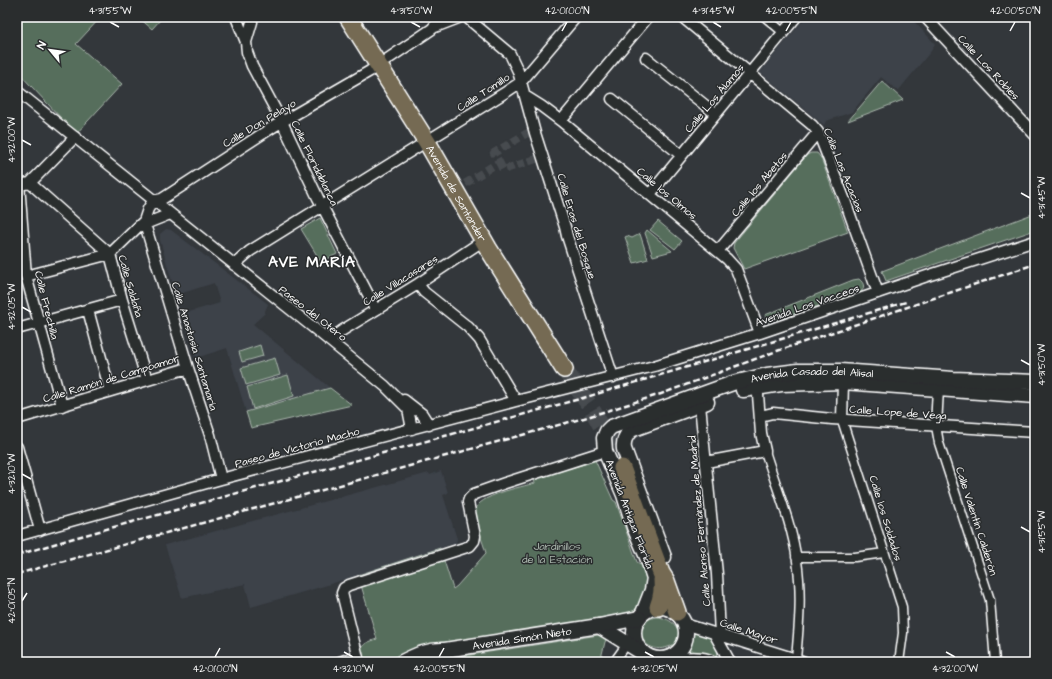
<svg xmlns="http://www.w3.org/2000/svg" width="1052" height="679" viewBox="0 0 1052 679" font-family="'Architects Daughter',sans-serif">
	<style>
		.built { fill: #3d424a }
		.green { fill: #566e5b; stroke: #aab6ad }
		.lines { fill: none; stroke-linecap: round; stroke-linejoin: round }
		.pedestrian-tunnel { stroke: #474b4f; stroke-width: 8; stroke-dasharray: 8 4; stroke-linecap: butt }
		.trunk-tunnel { stroke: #474b4f; stroke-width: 17; stroke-dasharray: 17 8; stroke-linecap: butt }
		.pedestrian-casing { stroke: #fff; stroke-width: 11 }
		.minor-casing { stroke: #fff; stroke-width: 13 }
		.secondary-casing { stroke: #fff; stroke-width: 17 }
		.trunk-casing { stroke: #fff; stroke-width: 20 }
		.pedestrian { stroke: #2a2d2e; stroke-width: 8 }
		.minor { stroke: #2a2d2e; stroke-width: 10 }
		.secondary { stroke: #2a2d2e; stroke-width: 14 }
		.trunk { stroke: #746b52; stroke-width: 17 }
		.rail { stroke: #fff; stroke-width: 2.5; stroke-dasharray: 6 3; stroke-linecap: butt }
		.ticks { fill: none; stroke: #fff; stroke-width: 1.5 }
		.labels { text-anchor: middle; stroke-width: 3; stroke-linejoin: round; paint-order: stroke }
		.street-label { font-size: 11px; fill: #fff; stroke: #2a2d2e }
		.park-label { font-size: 11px; fill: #aab6ad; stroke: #2a2d2e }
		.district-label { font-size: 15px; font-weight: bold; letter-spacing: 1px; fill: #fff; stroke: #2a2d2e }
		.neatline { fill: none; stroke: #fff; stroke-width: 1.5 }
		.ticks-label { font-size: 10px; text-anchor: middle; fill: #fff }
	</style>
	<rect width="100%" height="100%" fill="#33373b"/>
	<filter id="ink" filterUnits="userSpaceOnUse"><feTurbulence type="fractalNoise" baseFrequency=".025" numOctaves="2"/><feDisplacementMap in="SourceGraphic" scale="8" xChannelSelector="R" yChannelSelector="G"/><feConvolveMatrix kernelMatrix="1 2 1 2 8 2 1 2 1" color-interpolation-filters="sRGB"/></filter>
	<g filter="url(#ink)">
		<!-- built -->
		<path class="built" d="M 806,17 L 910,17 L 935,44 L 931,51 L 898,91 L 881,77 L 852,112 L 826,121 L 824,125 L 760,72 Z
			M 166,229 L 171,230 L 268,304 L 265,311 L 265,313 L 253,324 L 330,388 L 246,412 L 227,348 L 196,358 L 182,314 L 220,303 L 214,283 L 176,295 L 160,240 L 160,234 Z
			M 441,471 L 448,493 L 443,495 L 457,539 L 456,543 L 324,586 L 251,607 L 245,584 L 182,598 L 165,545 L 429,473 L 430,475 Z"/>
		<!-- green -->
		<path class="green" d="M 25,17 L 101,17 L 76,44 L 122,84 L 76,134 L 17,71 L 17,24 Z
			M 138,17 L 159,17 L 161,19 L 152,29 Z
			M 882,81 L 903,100 L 848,121 Z
			M 811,153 L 817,153 L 821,158 L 848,232 L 744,269 L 733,248 L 734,243 L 807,155 Z
			M 1035,213 L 1035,230 L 886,281 L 882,271 Z
			M 320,218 L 337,254 L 321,262 L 301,229 Z
			M 658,221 L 682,241 L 675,249 L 650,230 Z
			M 647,230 L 672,251 L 653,256 L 645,233 Z
			M 640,234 L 648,259 L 634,263 L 625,237 L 627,236 L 632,238 Z
			M 859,279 C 865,284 865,288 860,293 L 768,322 L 765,315 L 853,280 Z
			M 260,345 L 263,356 L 242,362 L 239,352 Z
			M 275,358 L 280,375 L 246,385 L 241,368 Z
			M 288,375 L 294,396 L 253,409 L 247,387 Z
			M 330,388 L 352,405 L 251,428 L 246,412 Z
			M 595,460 L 613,500 L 616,502 L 637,562 L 645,567 L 650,580 L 638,608 L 629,615 L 397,662 L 364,662 C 358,646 362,644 377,639 L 358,575 L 440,548 L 453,589 L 457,586 L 486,553 C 483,542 474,521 475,511 C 477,495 522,487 535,483 L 534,478 L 588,463 Z
			M 656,617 C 676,617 690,640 668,647 C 643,656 625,623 656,617 Z
			M 692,630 L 709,635 L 720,649 L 715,658 L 687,652 L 691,642 Z
			M 605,634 L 608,636 L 605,642 L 600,662 L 451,662 L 451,658 Z"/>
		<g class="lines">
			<!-- pedestrian-tunnel -->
			<path class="pedestrian-tunnel" d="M 499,162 L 503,170 L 542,157
				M 455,190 L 499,162 L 494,153 L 534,129"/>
			<!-- trunk-tunnel -->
			<path class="trunk-tunnel" d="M 564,369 L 590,406 L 607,436 L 622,468"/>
			<defs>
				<path id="pedestrian" d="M 765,17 L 783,32
					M 842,420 L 902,607 L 903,633 L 899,662
					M 936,426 L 939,443 L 990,600 L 995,662
					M 765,451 C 776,487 792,523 797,561 C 802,594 799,626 796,659 L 805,662
					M 796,557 L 855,557 L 884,553
					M 445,650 L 446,662
					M 614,662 L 627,644"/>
				<path id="minor" d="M 236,17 L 246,42 L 247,52 L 252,66 L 282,122 L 318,198 L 370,298 L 375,310
					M 466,17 L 510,54 L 518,71 L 535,133 L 565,227 L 567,236 L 613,377
					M 682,17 L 812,125 L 818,132 L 844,198 L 878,293
					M 925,17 L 1035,135
					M 435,27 L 461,17
					M 246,42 L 252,22
					M 646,58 L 716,114
					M 17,91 L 320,333 L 385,386 L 408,409 L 412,429
					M 525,96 L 541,106 L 561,121 L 727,259 L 736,269 L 760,333
					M 612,99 L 681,155
					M 561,121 L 648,17
					M 30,183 L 110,254 L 122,300 L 147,380
					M 19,184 L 26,276 L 62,406
					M 24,184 L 30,183 L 75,137
					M 650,194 L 796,17
					M 153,201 L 162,199 L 273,127 L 370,71 L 432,29 L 442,17
					M 144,221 L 188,368 L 210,435 L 221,479
					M 145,224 L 170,214
					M 718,251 L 818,132
					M 234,265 L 250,251 L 506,92 L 521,82 L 576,17
					M 26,276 L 110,254 L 144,221 L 148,209 L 153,201
					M 418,284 L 424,292 L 468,327 L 479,339 L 516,401
					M 88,310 L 110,391
					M 17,329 L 122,300
					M 329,340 L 343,330 L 418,284 L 484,240
					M 404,400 L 422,414 L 429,425
					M 700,405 L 717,574 L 720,635
					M 760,416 L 773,413 L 832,419 L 1035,432
					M 17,419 L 188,368
					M 842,420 L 843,382
					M 936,426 L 938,389
					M 17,447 L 40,530
					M 706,462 L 765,451 L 761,433 L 757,382
					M 17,536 L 221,479 L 516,401 L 654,366 L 760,333 L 927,276 L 1035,241
					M 685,624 L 796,659
					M 714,633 L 730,662
					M 670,657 C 684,659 703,654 714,662
					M 340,662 L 357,656
					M 359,662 L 342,593 L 344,588 L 349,585 L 470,546 L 474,541 L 475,536 L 468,502 L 469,499 L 474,494 L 505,483 L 605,451"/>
				<g id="secondary">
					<path d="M 743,390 L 781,384 L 843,382 L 1035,396"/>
					<path d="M 664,557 L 624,449 C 623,441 625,436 631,430 L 707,402"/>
					<circle cx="660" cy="633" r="26"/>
					<path id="s1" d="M 643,613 L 652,590 L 654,578 L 647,557 L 634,527 L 624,495 L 605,451 L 604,438 L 607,431 L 611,427 L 733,383 L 767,375 L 798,371 L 840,371 L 953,379 L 1035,382"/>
					<path d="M 599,626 L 641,652"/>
					<path id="s2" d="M 402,662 C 416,655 429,649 445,650 L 599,626 L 639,618"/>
				</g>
				<g id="trunk">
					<path id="s3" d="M 348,17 L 427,142 L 488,248 L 564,369"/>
					<path d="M 622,468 L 661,573 L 666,581 L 677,612"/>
					<path d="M 658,607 C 662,597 663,590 662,579"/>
				</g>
			</defs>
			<!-- pedestrian casing -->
			<use href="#pedestrian" class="pedestrian-casing"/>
			<!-- minor casing -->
			<use href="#minor" class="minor-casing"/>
			<!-- secondary casing -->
			<use href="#secondary" class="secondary-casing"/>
			<!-- trunk casing -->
			<use href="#trunk" class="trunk-casing"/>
			<!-- pedestrian -->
			<use href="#pedestrian" class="pedestrian"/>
			<!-- minor -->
			<use href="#minor" class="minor"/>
			<!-- secondary -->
			<use href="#secondary" class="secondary"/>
			<!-- trunk -->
			<use href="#trunk" class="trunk"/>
			<!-- rail -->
			<path class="rail" d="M 17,555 L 74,538 L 583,398 L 906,302
				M 17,574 L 584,418 L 661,394 L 777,351 L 1035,264"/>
		</g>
	</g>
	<!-- ticks -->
	<path class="ticks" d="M 110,22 L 119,27M 411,22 L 420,27M 713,22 L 721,27M 562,31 L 567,22M 786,31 L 791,22M 1010,31 L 1015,22M 22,140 L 31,145M 1021,193 L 1030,198M 22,307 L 31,312M 1021,360 L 1030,365M 22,474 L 31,479M 1021,527 L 1030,532M 22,601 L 27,593M 344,652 L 353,657M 645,652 L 654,657M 946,652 L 955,657M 215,657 L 220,648M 439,657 L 444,648"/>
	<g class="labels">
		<!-- street labels -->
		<g class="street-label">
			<text transform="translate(989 67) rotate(47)" y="4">Calle Los Robles</text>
			<text transform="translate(483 92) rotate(-33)" y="4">Calle Tomillo</text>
			<text transform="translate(714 98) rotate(-50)" y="4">Calle Los Álamos</text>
			<text transform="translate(259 123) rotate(-31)" y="4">Calle Don Pelayo</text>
			<text transform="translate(315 163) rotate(64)" y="4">Calle Floridablanca</text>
			<text transform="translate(844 170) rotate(68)" y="4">Calle Las Acacias</text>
			<text transform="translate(759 184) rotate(-50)" y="4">Calle los Abetos</text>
			<text dy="4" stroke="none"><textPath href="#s3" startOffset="207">Avenida de Santander</textPath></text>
			<text transform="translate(667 193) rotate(40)" y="4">Calle los Olmos</text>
			<text transform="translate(577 226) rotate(73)" y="4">Calle Eras del Bosque</text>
			<text transform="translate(400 280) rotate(-32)" y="4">Calle Villacasares</text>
			<text transform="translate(131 286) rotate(74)" y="4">Calle Saldaña</text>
			<text transform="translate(47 305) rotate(76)" y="4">Calle Frechilla</text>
			<text transform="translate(807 305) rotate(-19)" y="4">Avenida Los Vacceos</text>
			<text transform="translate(313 313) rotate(38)" y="4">Paseo del Otero</text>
			<text transform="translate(195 346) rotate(73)" y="4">Calle Anastasia Santamaría</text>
			<text dy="4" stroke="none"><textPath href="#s1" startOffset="409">Avenida Casado del Alisal</textPath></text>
			<text transform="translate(111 378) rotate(-17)" y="4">Calle Ramón de Campoamor</text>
			<text transform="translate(898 412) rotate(4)" y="4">Calle Lope de Vega</text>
			<text transform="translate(297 447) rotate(-15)" y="4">Paseo de Victorio Macho</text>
			<text transform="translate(630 514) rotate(69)" y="4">Avenida Antigua Florida</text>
			<text transform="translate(886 518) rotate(73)" y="4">Calle los Soldados</text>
			<text transform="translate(699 521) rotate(-95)" y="4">Calle Alonso Fernández de Madrid</text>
			<text transform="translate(977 521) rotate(72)" y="4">Calle Valentín Calderón</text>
			<text transform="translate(749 631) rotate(18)" y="4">Calle Mayor</text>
			<text dy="4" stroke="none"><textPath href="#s2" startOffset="123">Avenida Simón Nieto</textPath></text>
		</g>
		<!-- park labels -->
		<g class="park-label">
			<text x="557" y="550">Jardinillos<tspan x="557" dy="13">de la Estación</tspan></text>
		</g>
		<!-- district labels -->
		<g class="district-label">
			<text x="312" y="267">AVE MARÍA</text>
		</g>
	</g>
	<!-- margin -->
	<rect width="1052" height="679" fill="none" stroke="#2a2d2e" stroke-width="44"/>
	<!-- north arrow -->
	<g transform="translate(50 50) rotate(299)" stroke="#2a2d2e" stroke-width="3" paint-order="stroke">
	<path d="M0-3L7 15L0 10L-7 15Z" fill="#ffffff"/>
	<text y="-6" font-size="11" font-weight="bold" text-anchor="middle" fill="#ffffff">N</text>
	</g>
	<rect x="22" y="22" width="1008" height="635" class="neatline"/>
	<g class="ticks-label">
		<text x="110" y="14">4°31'55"W</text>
		<text x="411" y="14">4°31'50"W</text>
		<text x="567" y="14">42°01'00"N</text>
		<text x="713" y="14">4°31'45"W</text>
		<text x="791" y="14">42°00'55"N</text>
		<text x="1015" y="14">42°00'50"N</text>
		<text transform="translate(11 140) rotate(-90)" y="4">4°32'00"W</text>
		<text transform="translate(1041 198) rotate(-90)" y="4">4°31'45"W</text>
		<text transform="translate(11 307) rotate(-90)" y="4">4°32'05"W</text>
		<text transform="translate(1041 365) rotate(-90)" y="4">4°31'50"W</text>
		<text transform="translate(11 474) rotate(-90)" y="4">4°32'10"W</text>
		<text transform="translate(1041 532) rotate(-90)" y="4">4°31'55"W</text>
		<text transform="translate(11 601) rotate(-90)" y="4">42°01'05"N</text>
		<text x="215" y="672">42°01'00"N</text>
		<text x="353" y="672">4°32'10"W</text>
		<text x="439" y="672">42°00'55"N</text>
		<text x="654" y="672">4°32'05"W</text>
		<text x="955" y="672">4°32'00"W</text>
	</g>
</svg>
